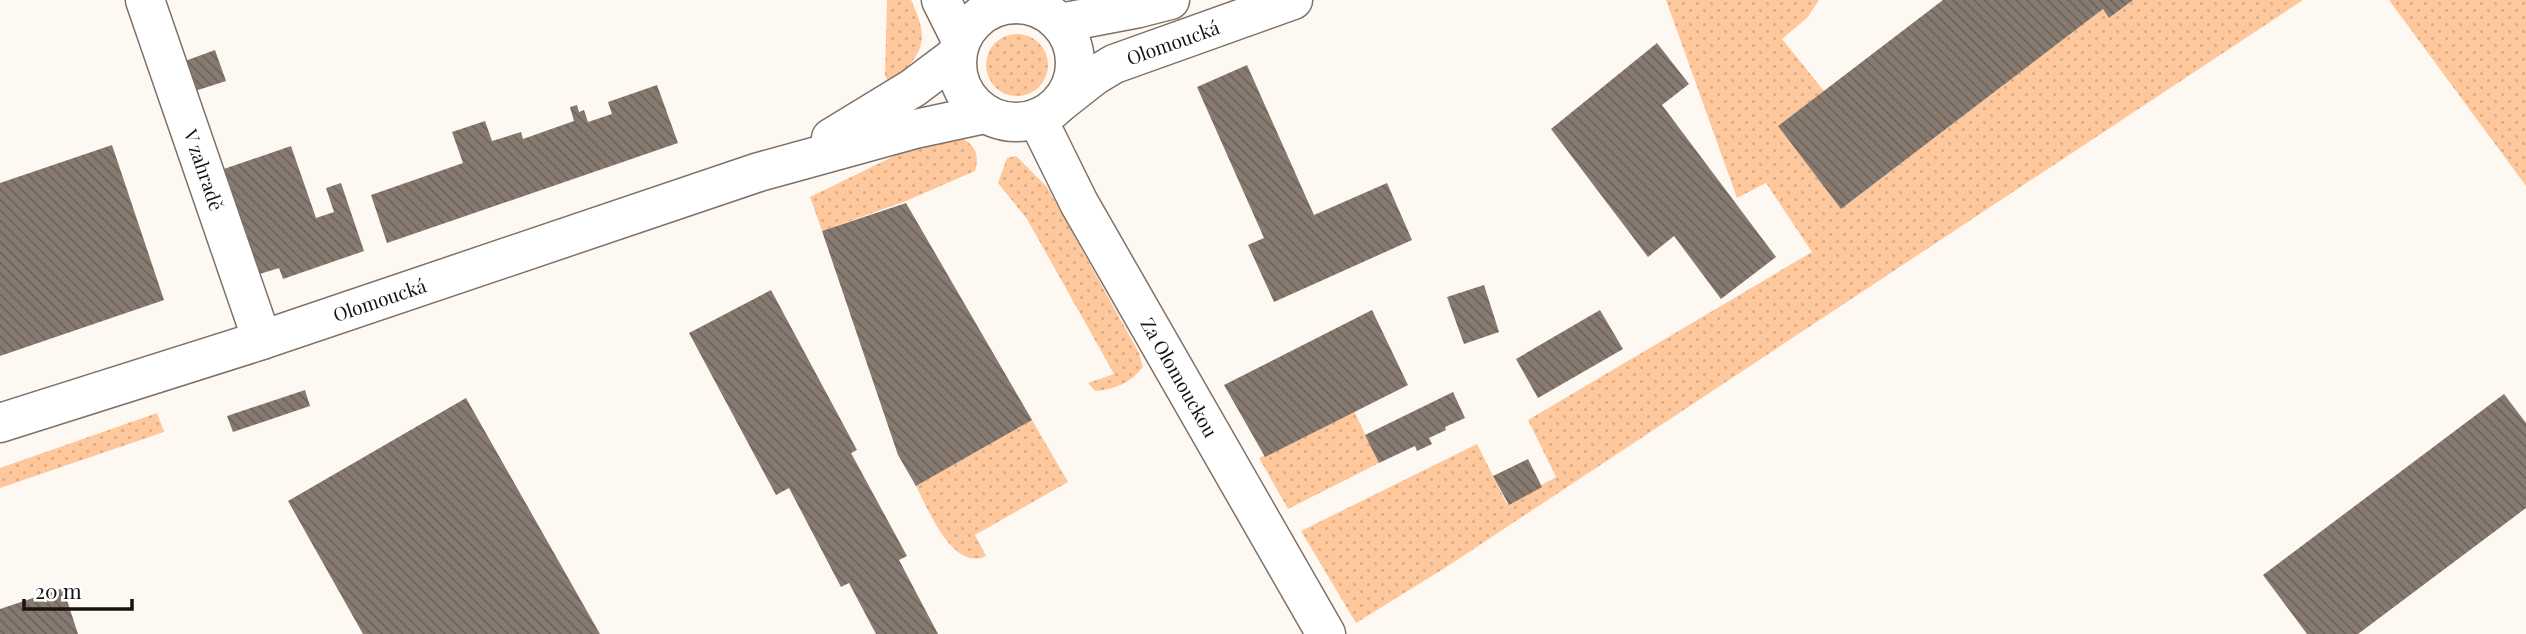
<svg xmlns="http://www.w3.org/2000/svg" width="2526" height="634" viewBox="0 0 2526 634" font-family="'Playfair Display',serif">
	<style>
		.grass { fill: url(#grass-dots) }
		.building { fill: url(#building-back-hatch) }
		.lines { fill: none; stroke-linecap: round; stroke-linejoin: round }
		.minor-casing { stroke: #7e7167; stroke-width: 41 }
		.tertiary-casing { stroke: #7e7167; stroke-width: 41 }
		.secondary-casing { stroke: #7e7167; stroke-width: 41 }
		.minor { stroke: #fff; stroke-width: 38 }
		.tertiary { stroke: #fff; stroke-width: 38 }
		.secondary { stroke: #fff; stroke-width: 38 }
		.labels { text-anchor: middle; stroke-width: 5; stroke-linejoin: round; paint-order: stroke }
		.street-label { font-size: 19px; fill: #18130f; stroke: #fff }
	</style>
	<defs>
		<pattern id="grass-dots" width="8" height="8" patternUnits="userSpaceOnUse" patternTransform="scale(1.75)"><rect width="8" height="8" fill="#ffc89c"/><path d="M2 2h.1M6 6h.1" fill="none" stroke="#daab85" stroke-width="1.8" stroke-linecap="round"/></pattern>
		<pattern id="building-back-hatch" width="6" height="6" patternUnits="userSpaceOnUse" patternTransform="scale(1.75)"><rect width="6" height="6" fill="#877a70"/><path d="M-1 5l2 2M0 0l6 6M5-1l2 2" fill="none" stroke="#6d635a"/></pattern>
	</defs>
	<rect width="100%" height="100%" fill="#fef8f3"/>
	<!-- grass -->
	<path class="grass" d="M 887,0 L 911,0 C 931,42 923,54 890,84 L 885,76 Z
		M 1666,0 L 1819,0 L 1807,18 L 1782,39 L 1824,91 L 1778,126 L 1841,209 L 2103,9 L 2109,18 L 2133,0 L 2303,0 L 1448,566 L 1356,623 L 1301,531 L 1477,444 L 1507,504 L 1556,477 L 1528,420 L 1812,252 L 1766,183 L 1737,198 Z
		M 2389,0 L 2526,0 L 2526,186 Z
		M986 65a31 31 0 1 1 62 0a31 31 0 1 1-62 0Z
		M 959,137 C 975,144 980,154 975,171 L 906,201 L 822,231 L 810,197 L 925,141 Z
		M 1016,156 L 1047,187 L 1139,353 L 1143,367 C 1132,382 1114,390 1095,391 L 1088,383 L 1114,374 L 1027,219 L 998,183 L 1007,158 Z
		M 1354,411 L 1379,463 L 1288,509 L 1259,458 Z
		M 157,413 L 164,432 L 0,488 L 0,468 Z
		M 1032,420 L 1068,482 L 975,535 L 986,556 C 953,572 928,509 916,486 Z"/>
	<!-- building -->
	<path class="building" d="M 1943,0 L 2133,0 L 2109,18 L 2103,9 L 1841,209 L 1778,126 Z
		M 1657,43 L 1689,84 L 1662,105 L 1776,257 L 1721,299 L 1674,236 L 1648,257 L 1551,129 Z
		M 215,50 L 226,81 L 195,91 L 185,61 Z
		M 1247,65 L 1314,215 L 1387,183 L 1412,240 L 1274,302 L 1248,245 L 1264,238 L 1197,87 Z
		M 657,85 L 678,143 L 387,243 L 371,195 L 463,163 L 452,132 L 485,121 L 492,141 L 521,132 L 523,139 L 574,121 L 570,107 L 577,105 L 579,112 L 584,110 L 588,122 L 612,114 L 608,102 Z
		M 112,145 L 164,300 L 0,356 L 0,183 Z
		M 291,146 L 316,218 L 334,212 L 326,188 L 341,183 L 364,251 L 283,279 L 279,268 L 253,276 L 218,171 Z
		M 906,203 L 1032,420 L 916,486 L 898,455 L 822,231 Z
		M 1484,285 L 1499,332 L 1464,344 L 1447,297 Z
		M 771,290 L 857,450 L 851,453 L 907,556 L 899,560 L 938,634 L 876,634 L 849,583 L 841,587 L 789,488 L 776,495 L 689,333 Z
		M 1372,310 L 1408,385 L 1265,457 L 1224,385 Z
		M 1600,310 L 1623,349 L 1538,398 L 1516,359 Z
		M 305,390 L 310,406 L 233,432 L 227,416 Z
		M 1453,392 L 1465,418 L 1445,427 L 1446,430 L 1429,438 L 1432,444 L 1417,451 L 1415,446 L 1379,463 L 1365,435 Z
		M 2504,394 L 2526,423 L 2526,508 L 2358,634 L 2307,634 L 2263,575 Z
		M 466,398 L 600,634 L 363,634 L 288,501 Z
		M 1528,459 L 1542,487 L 1509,505 L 1493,476 Z
		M 63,588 L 78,634 L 0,634 L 0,609 Z"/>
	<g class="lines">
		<defs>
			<g id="minor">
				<path id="s1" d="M 145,0 L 262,340"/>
				<path d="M 1015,4 L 1017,0"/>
			</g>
			<g id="tertiary">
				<path d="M 1060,23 L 1139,8 L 1170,0"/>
				<path id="s2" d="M 1061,102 L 1094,76 L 1114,64 L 1293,0"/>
				<path d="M 831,138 L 913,88 L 957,55"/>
				<path id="s3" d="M 0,423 L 262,340 L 759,172 L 915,129 L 985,114"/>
			</g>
			<g id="secondary">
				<path d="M 941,0 L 961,40"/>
				<circle cx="1016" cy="63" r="59"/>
				<path id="s4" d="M 1037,118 L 1079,203 L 1326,634"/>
			</g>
		</defs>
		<!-- minor casing -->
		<use href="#minor" class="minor-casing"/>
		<!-- tertiary casing -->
		<use href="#tertiary" class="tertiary-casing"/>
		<!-- secondary casing -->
		<use href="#secondary" class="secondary-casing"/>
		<!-- minor -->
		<use href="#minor" class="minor"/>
		<!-- tertiary -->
		<use href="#tertiary" class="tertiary"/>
		<!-- secondary -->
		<use href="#secondary" class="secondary"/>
	</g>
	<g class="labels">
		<!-- street labels -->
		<g class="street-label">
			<text dy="7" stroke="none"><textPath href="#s2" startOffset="128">Olomoucká</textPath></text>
			<text dy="7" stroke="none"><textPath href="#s1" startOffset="180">V zahradě</textPath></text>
			<text dy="7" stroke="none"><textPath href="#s3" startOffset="399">Olomoucká</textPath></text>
			<text dy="7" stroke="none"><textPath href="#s4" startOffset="296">Za Olomouckou</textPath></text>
		</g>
	</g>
	<!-- scale -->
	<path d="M24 599v10h108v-10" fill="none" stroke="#18130f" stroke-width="3.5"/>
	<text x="35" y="599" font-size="21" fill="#18130f" stroke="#ffffff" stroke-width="5" paint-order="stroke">20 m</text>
</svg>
